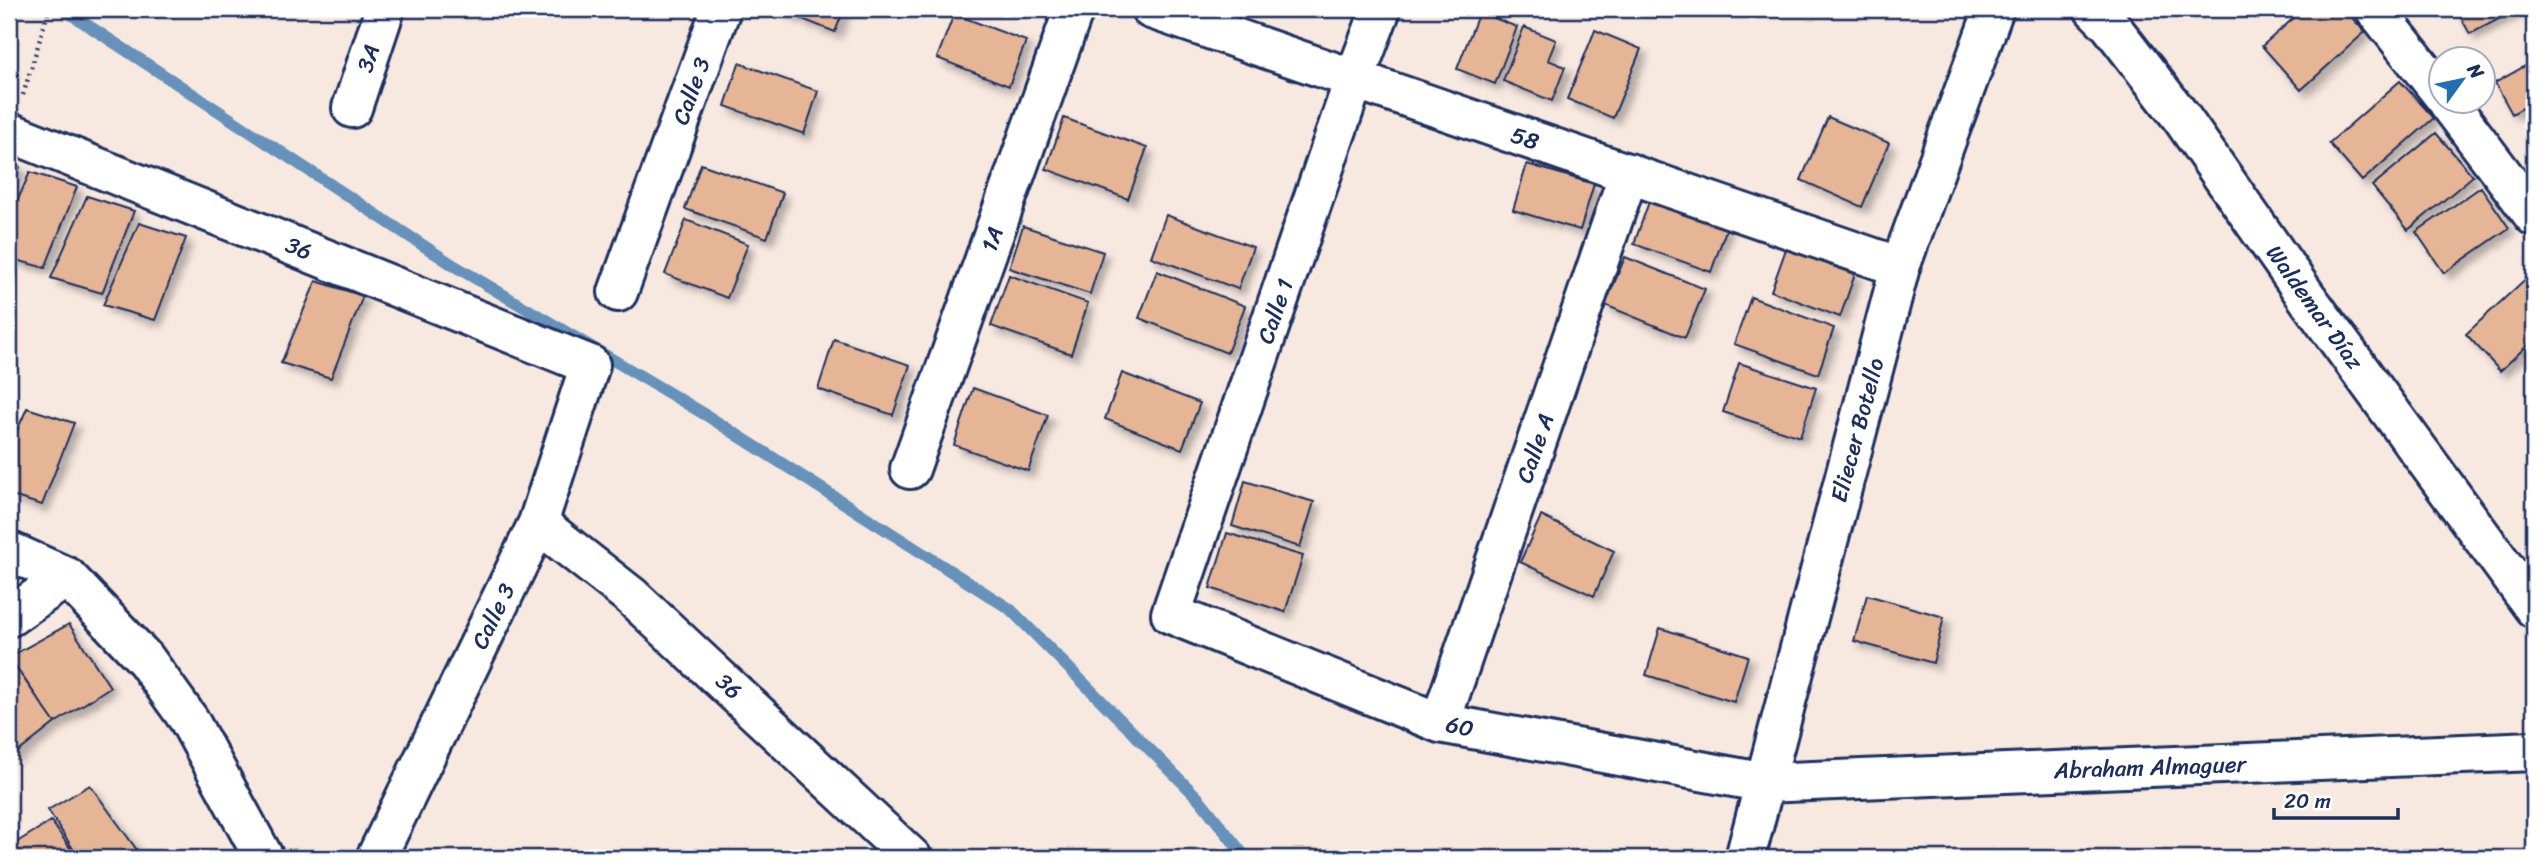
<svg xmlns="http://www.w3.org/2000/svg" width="2543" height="867" viewBox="0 0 2543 867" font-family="Sriracha,sans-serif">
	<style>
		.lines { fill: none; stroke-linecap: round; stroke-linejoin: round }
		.stream { stroke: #6591ba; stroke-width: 12 }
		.building { fill: #e5b596; stroke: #1b2f5e; stroke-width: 2; filter: url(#shadow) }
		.minor-casing { stroke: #1b2f5e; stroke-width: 44 }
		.path { stroke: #1b2f5e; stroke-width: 4.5; stroke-dasharray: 2 5; stroke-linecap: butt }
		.minor { stroke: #fff; stroke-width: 38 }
		.labels { text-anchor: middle; stroke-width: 5; stroke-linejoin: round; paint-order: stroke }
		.street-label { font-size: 23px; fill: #1b2f5e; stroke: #fff }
	</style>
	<defs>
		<filter id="shadow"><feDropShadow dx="6" dy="6" stdDeviation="3.5" flood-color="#0004"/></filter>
	</defs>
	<rect width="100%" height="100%" fill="#f7e9e0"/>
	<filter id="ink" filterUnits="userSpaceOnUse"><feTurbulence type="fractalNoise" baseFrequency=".0143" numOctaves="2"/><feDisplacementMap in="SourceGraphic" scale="14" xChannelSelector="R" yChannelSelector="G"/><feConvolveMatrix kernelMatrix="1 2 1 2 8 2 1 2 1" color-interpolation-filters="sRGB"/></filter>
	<g filter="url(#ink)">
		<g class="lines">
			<!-- stream -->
			<path class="stream" d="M 63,9 L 453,265 L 706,415 L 1010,609 L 1200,800 L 1246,858"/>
		</g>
		<!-- building -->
		<path class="building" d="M 777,9 L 844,9 L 835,32 Z
			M 2304,9 L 2344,9 L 2365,32 L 2301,90 L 2262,46 Z
			M 2456,9 L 2518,9 L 2470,34 Z
			M 1479,12 L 1517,27 L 1495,84 L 1457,69 Z
			M 954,14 L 1026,41 L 1009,86 L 937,58 Z
			M 1524,27 L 1556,40 L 1548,60 L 1565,67 L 1552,101 L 1503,81 Z
			M 1595,30 L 1641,49 L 1613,118 L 1567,99 Z
			M 2534,61 L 2534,102 L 2512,114 L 2495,83 Z
			M 739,63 L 818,91 L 804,134 L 725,106 Z
			M 2400,81 L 2434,118 L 2362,181 L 2329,143 Z
			M 1828,117 L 1889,143 L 1862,207 L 1801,180 Z
			M 1064,118 L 1147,148 L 1128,199 L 1046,169 Z
			M 2436,133 L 2473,176 L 2408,230 L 2372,186 Z
			M 9,163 L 20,167 L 9,196 Z
			M 701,164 L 783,193 L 767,238 L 685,209 Z
			M 1527,164 L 1594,184 L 1580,230 L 1513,210 Z
			M 30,172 L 77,187 L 45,268 L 9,258 L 9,220 Z
			M 2481,187 L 2509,228 L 2444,273 L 2416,232 Z
			M 87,196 L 134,211 L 102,293 L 51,278 Z
			M 1650,199 L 1727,227 L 1711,272 L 1634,244 Z
			M 1166,215 L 1253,247 L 1238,289 L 1151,257 Z
			M 686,220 L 748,244 L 727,298 L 665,274 Z
			M 139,223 L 186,238 L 155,320 L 103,305 Z
			M 1023,226 L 1103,252 L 1090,294 L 1009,268 Z
			M 1786,249 L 1855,274 L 1840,317 L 1771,291 Z
			M 1625,257 L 1705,289 L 1685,338 L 1605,305 Z
			M 1157,271 L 1245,306 L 1227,353 L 1139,318 Z
			M 2534,271 L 2534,339 L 2500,371 L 2466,334 Z
			M 1009,275 L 1088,303 L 1071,354 L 991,326 Z
			M 316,281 L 363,296 L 331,378 L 281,363 Z
			M 1751,297 L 1834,328 L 1818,374 L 1734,344 Z
			M 834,339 L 910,365 L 893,415 L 818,389 Z
			M 1739,363 L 1816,388 L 1800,437 L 1723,412 Z
			M 1122,373 L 1200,403 L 1182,449 L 1105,419 Z
			M 973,388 L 1048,415 L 1028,471 L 954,445 Z
			M 27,408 L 74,423 L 42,505 L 9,495 L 9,449 Z
			M 1245,481 L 1314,502 L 1300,547 L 1232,526 Z
			M 1541,516 L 1614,551 L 1594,596 L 1520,562 Z
			M 1227,533 L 1303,556 L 1285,612 L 1210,588 Z
			M 1867,595 L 1944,617 L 1933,663 L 1854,641 Z
			M 69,624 L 110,687 L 55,723 L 9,657 Z
			M 1660,628 L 1748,656 L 1734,702 L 1646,675 Z
			M 9,658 L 55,723 L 13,756 L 9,749 Z
			M 90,785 L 137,850 L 126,858 L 79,858 L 48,810 Z
			M 51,821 L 77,858 L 16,858 L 9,847 Z"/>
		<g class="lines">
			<defs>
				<path id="minor" d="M 1151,9 L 1900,267
					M 1381,9 L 1354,80 L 1171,614 L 1440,723 L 1766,783 L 2534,751
					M 2094,9 L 2110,25 L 2181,117 L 2308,299 L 2534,608
					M 2375,9 L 2442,94
					M 2448,102 L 2534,216
					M 352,108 L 385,9
					M 9,132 L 590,365 L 538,523 L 376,858
					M 618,292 L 721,9
					M 910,469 L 1074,9
					M 538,523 L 631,596 L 912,858
					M 9,551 L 67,577 L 146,660 L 189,720 L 264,858
					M 9,617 L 67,577
					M 1440,723 L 1629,173
					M 1745,858 L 1900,267 L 1994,9"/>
			</defs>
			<!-- minor casing -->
			<use href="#minor" class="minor-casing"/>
			<!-- path -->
			<path class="path" d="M 23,95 L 49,9
				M 824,858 L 847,854"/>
			<!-- minor -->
			<use href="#minor" class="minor"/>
		</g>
	</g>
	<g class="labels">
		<!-- street labels -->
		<g class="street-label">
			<text transform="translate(368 58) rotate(-72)" y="8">3A</text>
			<text transform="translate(691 91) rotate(-70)" y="8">Calle 3</text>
			<text transform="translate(1525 138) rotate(19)" y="8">58</text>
			<text transform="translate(992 239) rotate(-70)" y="8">1A</text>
			<text transform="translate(299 248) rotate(22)" y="8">36</text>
			<text transform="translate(2315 307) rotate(54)" y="8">Waldemar Díaz</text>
			<text transform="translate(1275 311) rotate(-71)" y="8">Calle 1</text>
			<text transform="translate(1857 430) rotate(-75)" y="8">Eliecer Botello</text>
			<text transform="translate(1535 448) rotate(-71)" y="8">Calle A</text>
			<text transform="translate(493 616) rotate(-64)" y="8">Calle 3</text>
			<text transform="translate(729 686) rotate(43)" y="8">36</text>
			<text transform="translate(1460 726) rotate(12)" y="8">60</text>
			<text transform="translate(2150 767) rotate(-2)" y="8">Abraham Almaguer</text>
		</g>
	</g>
	<!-- margin -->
	<rect width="2543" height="867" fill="none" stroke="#fff" stroke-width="35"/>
	<rect x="18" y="18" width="2508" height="832" fill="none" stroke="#1b2f5e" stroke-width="2.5" filter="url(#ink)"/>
	<!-- north arrow -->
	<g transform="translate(2462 80) rotate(57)"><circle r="33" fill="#ffffff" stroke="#a4acbf" stroke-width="2"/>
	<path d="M0-5L12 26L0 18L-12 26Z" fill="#1f6fb2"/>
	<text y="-10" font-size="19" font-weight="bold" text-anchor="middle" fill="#1b2f5e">N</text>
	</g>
	<!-- scale -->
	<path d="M2274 808v10h124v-10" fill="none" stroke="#1b2f5e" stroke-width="3.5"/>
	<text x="2284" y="808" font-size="21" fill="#1b2f5e" stroke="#ffffff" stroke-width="5" paint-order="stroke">20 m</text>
</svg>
